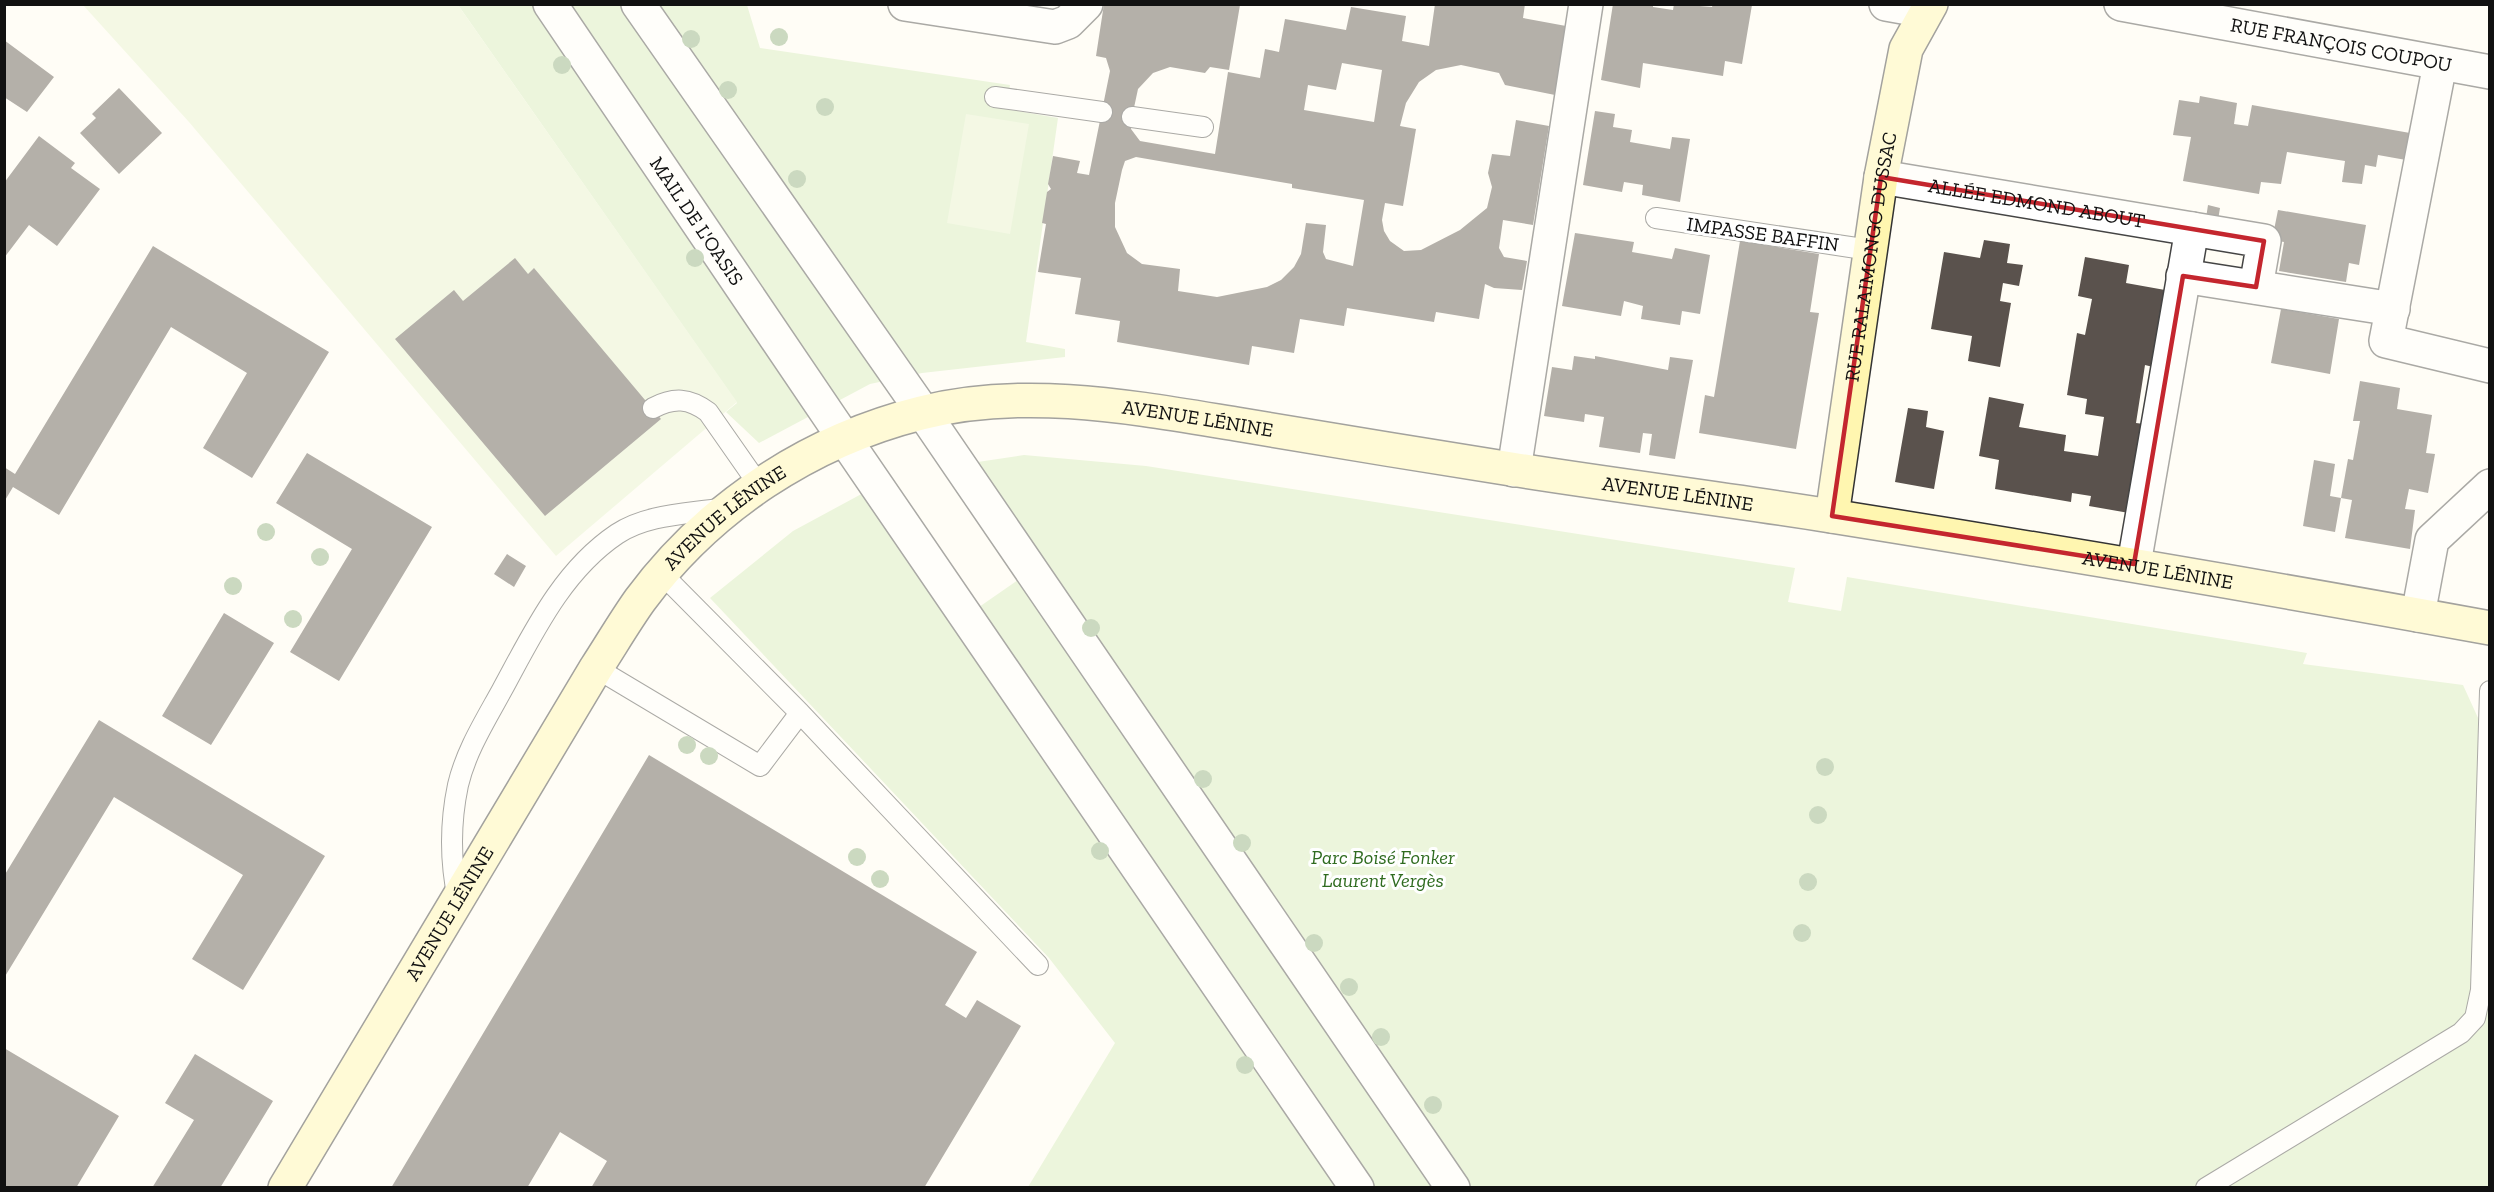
<svg xmlns="http://www.w3.org/2000/svg" width="2494" height="1192" viewBox="0 0 2494 1192" font-family="'Zilla Slab',serif">
	<style>
		.green { fill: #d5ebbd }
		.pitch { fill: #e6f2cf }
		.building { fill: #5a524d; fill-rule: evenodd }
		.lines { fill: none; stroke-linecap: round; stroke-linejoin: round }
		.lane-casing { stroke: #444; stroke-width: 22 }
		.street-casing { stroke: #444; stroke-width: 36 }
		.secondary-casing { stroke: #333; stroke-width: 36 }
		.lane { stroke: #fff; stroke-width: 20 }
		.street { stroke: #fff; stroke-width: 33 }
		.secondary { stroke: #fff6b0; stroke-width: 33 }
		.tree { fill: #8dad7f }
		.marked { fill: none; stroke: #c4262e; stroke-width: 4.5; stroke-linejoin: round }
		.labels { text-anchor: middle; stroke-width: 6; stroke-linejoin: round; paint-order: stroke }
		.street-label { font-size: 20px; fill: #111; stroke: #fff }
		.park-label { font-size: 20px; font-style: italic; fill: #2f6b1f; stroke: #fff }
	</style>
	<rect width="100%" height="100%" fill="#fffdf5"/>
	<!-- green -->
	<path class="green" d="M 458,5 L 747,5 L 760,48 L 1010,85 L 1005,109 L 1058,118 L 1026,342 L 1065,349 L 1065,357 L 922,373 L 870,384 L 759,443 L 726,412 L 737,403 Z
		M 1024,455 L 1146,466 L 1795,568 L 1788,602 L 1841,611 L 1847,577 L 2307,653 L 2303,664 L 2463,685 L 2489,742 L 2489,1187 L 1028,1187 L 1115,1043 L 1049,958 L 710,598 L 793,531 L 867,491 L 956,623 L 1038,566 L 971,463 Z"/>
	<!-- pitch -->
	<path class="pitch" d="M 83,5 L 458,5 L 737,402 L 556,556 L 189,122 Z
		M 966,114 L 1029,124 L 1010,234 L 947,223 Z"/>
	<!-- building -->
	<path class="building" d="M 1104,4 L 1240,5 L 1229,70 L 1210,67 L 1205,73 L 1170,67 L 1153,73 L 1138,89 L 1132,117 L 1131,129 L 1140,141 L 1215,154 L 1228,72 L 1260,78 L 1265,49 L 1279,52 L 1285,19 L 1346,30 L 1351,7 L 1406,16 L 1402,41 L 1429,46 L 1435,4 L 1525,4 L 1523,18 L 1566,26 L 1555,95 L 1505,85 L 1499,73 L 1461,65 L 1436,70 L 1419,82 L 1406,103 L 1400,126 L 1416,129 L 1403,206 L 1385,203 L 1382,220 L 1384,231 L 1390,241 L 1404,251 L 1421,250 L 1460,230 L 1487,208 L 1492,187 L 1488,173 L 1492,154 L 1510,156 L 1516,120 L 1549,126 L 1533,225 L 1503,220 L 1499,248 L 1504,257 L 1527,261 L 1522,290 L 1494,288 L 1485,284 L 1479,319 L 1436,312 L 1434,322 L 1347,308 L 1344,326 L 1300,319 L 1294,353 L 1252,346 L 1249,365 L 1117,342 L 1120,321 L 1075,314 L 1081,278 L 1038,272 L 1046,224 L 1042,223 L 1047,192 L 1051,189 L 1048,184 L 1053,156 L 1080,161 L 1077,173 L 1089,175 L 1110,71 L 1106,58 L 1096,56 ZM 1342,63 L 1382,70 L 1374,122 L 1304,110 L 1308,85 L 1336,90 ZM 1136,157 L 1292,184 L 1292,188 L 1364,200 L 1353,266 L 1326,259 L 1323,252 L 1326,225 L 1306,223 L 1301,254 L 1294,267 L 1281,280 L 1267,287 L 1217,297 L 1178,291 L 1180,269 L 1142,264 L 1127,253 L 1115,227 L 1115,203 L 1122,170 L 1125,161 Z
		M 1613,4 L 1653,4 L 1653,7 L 1673,10 L 1674,4 L 1712,7 L 1713,4 L 1752,5 L 1742,64 L 1725,61 L 1723,76 L 1643,63 L 1640,88 L 1601,80 Z
		M 4,40 L 54,77 L 27,112 L 4,97 Z
		M 119,88 L 162,133 L 119,174 L 80,133 L 96,118 L 92,114 Z
		M 2200,96 L 2237,103 L 2234,124 L 2248,126 L 2252,105 L 2410,133 L 2406,160 L 2378,155 L 2376,167 L 2365,165 L 2362,184 L 2342,182 L 2345,161 L 2287,152 L 2281,184 L 2261,182 L 2259,194 L 2183,181 L 2191,137 L 2173,135 L 2179,100 L 2199,103 Z
		M 1595,111 L 1615,114 L 1613,127 L 1632,130 L 1630,142 L 1670,149 L 1672,137 L 1690,139 L 1680,202 L 1642,195 L 1643,185 L 1624,182 L 1622,192 L 1583,185 Z
		M 39,136 L 75,163 L 71,168 L 100,189 L 57,246 L 29,225 L 4,258 L 4,183 Z
		M 2208,205 L 2220,208 L 2218,220 L 2206,218 Z
		M 2278,210 L 2366,225 L 2359,265 L 2349,263 L 2346,282 L 2279,271 L 2284,242 L 2272,240 Z
		M 1575,233 L 1634,242 L 1632,252 L 1672,259 L 1675,248 L 1710,255 L 1700,314 L 1682,311 L 1680,325 L 1641,319 L 1643,306 L 1624,301 L 1621,316 L 1562,306 Z
		M 1984,240 L 2010,244 L 2007,263 L 2023,265 L 2019,286 L 2003,283 L 2000,301 L 2011,303 L 2000,367 L 1968,361 L 1972,336 L 1931,329 L 1944,252 L 1980,258 Z
		M 1740,241 L 1819,254 L 1810,312 L 1819,313 L 1796,449 L 1699,433 L 1705,395 L 1714,397 Z
		M 153,246 L 329,352 L 252,478 L 203,448 L 247,373 L 171,327 L 59,515 L 13,487 L 4,502 L 4,467 L 15,474 Z
		M 2085,257 L 2129,265 L 2126,283 L 2165,290 L 2153,367 L 2145,365 L 2136,423 L 2144,424 L 2129,513 L 2089,506 L 2091,496 L 2072,493 L 2071,502 L 1995,489 L 1999,460 L 1979,456 L 1989,397 L 2024,404 L 2019,427 L 2066,435 L 2064,451 L 2098,456 L 2104,417 L 2085,414 L 2087,399 L 2067,395 L 2077,333 L 2085,335 L 2092,299 L 2078,296 Z
		M 515,258 L 528,274 L 534,268 L 661,419 L 545,516 L 395,339 L 454,290 L 463,301 Z
		M 2281,309 L 2339,319 L 2330,374 L 2271,363 Z
		M 1574,356 L 1595,359 L 1595,356 L 1668,370 L 1670,357 L 1693,360 L 1675,459 L 1649,455 L 1652,434 L 1643,433 L 1640,453 L 1599,447 L 1604,417 L 1585,414 L 1584,422 L 1544,416 L 1552,367 L 1572,370 Z
		M 2360,381 L 2400,388 L 2397,409 L 2432,415 L 2426,453 L 2435,454 L 2428,493 L 2409,489 L 2405,509 L 2415,510 L 2410,549 L 2345,538 L 2352,500 L 2341,498 L 2348,459 L 2353,460 L 2360,421 L 2353,421 Z
		M 1908,408 L 1928,411 L 1926,427 L 1944,431 L 1934,489 L 1895,482 Z
		M 307,453 L 432,527 L 339,681 L 290,652 L 352,549 L 276,503 Z
		M 2314,460 L 2335,464 L 2330,496 L 2341,498 L 2335,532 L 2303,526 Z
		M 507,554 L 526,566 L 514,587 L 494,574 Z
		M 224,613 L 274,643 L 211,745 L 162,716 Z
		M 99,720 L 325,856 L 243,990 L 192,959 L 243,875 L 114,797 L 4,978 L 4,876 Z
		M 649,755 L 977,952 L 945,1005 L 966,1018 L 977,1000 L 1021,1026 L 924,1188 L 591,1188 L 607,1161 L 560,1132 L 527,1188 L 391,1188 Z
		M 4,1048 L 119,1116 L 76,1188 L 4,1188 Z
		M 195,1054 L 273,1101 L 220,1188 L 152,1188 L 194,1120 L 165,1103 Z"/>
	<g class="lines">
		<defs>
			<path id="lane" d="M 995,97 L 1102,112
				M 1132,117 L 1203,127
				M 1656,218 L 1870,250
				M 653,408 C 674,397 689,398 708,412 L 759,485
				M 662,574 L 800,713 L 1038,965
				M 596,668 L 760,766 L 800,713
				M 458,899 C 450,861 450,823 458,785 C 466,751 485,721 502,690 C 533,633 562,571 617,534 C 647,514 689,514 723,508
				M 2206,1188 L 2461,1033 L 2475,1018 L 2481,990 L 2490,691"/>
			<g id="street">
				<path id="s1" d="M 550,4 L 831,419 L 1357,1188"/>
				<path d="M 638,4 L 923,412 L 1453,1188"/>
				<path d="M 905,4 L 1055,27 L 1068,22 L 1086,4"/>
				<path d="M 1886,4 L 1925,11"/>
				<path id="s2" d="M 2121,4 L 2490,72"/>
				<path d="M 2440,64 L 2386,341 L 2490,366"/>
				<path id="s3" d="M 1881,177 L 2264,241 L 2256,287"/>
				<path d="M 2183,276 L 2393,309"/>
				<path d="M 1514,470 L 1586,4"/>
				<path d="M 2134,564 L 2192,229"/>
				<path d="M 2418,615 L 2432,540 L 2490,486"/>
			</g>
			<g id="secondary">
				<path id="s4" d="M 1832,516 L 1881,177 L 1906,49 L 1931,4"/>
				<path id="s5" d="M 285,1188 L 596,668 C 611,645 625,621 640,600 C 709,507 809,441 921,413 C 1026,386 1137,408 1242,425 C 1332,440 1421,455 1511,469 C 1618,486 1725,499 1831,516 C 2051,551 2271,588 2490,628"/>
			</g>
		</defs>
		<!-- lane casing -->
		<use href="#lane" class="lane-casing"/>
		<!-- street casing -->
		<use href="#street" class="street-casing"/>
		<!-- secondary casing -->
		<use href="#secondary" class="secondary-casing"/>
		<!-- lane -->
		<use href="#lane" class="lane"/>
		<!-- street -->
		<use href="#street" class="street"/>
		<!-- secondary -->
		<use href="#secondary" class="secondary"/>
	</g>
	<!-- trees -->
	<g class="tree">
		<circle cx="779" cy="37" r="9"/>
		<circle cx="691" cy="39" r="9"/>
		<circle cx="562" cy="65" r="9"/>
		<circle cx="728" cy="90" r="9"/>
		<circle cx="825" cy="107" r="9"/>
		<circle cx="797" cy="179" r="9"/>
		<circle cx="695" cy="258" r="9"/>
		<circle cx="266" cy="532" r="9"/>
		<circle cx="320" cy="557" r="9"/>
		<circle cx="233" cy="586" r="9"/>
		<circle cx="293" cy="619" r="9"/>
		<circle cx="1091" cy="628" r="9"/>
		<circle cx="687" cy="745" r="9"/>
		<circle cx="709" cy="756" r="9"/>
		<circle cx="1825" cy="767" r="9"/>
		<circle cx="1203" cy="779" r="9"/>
		<circle cx="1818" cy="815" r="9"/>
		<circle cx="1242" cy="843" r="9"/>
		<circle cx="1100" cy="851" r="9"/>
		<circle cx="857" cy="857" r="9"/>
		<circle cx="880" cy="879" r="9"/>
		<circle cx="1808" cy="882" r="9"/>
		<circle cx="1802" cy="933" r="9"/>
		<circle cx="1314" cy="943" r="9"/>
		<circle cx="1349" cy="987" r="9"/>
		<circle cx="1381" cy="1037" r="9"/>
		<circle cx="1245" cy="1065" r="9"/>
		<circle cx="1433" cy="1105" r="9"/>
	</g>
	<!-- marked area -->
	<path d="M0 0H2494V1192H0ZM 1881,177 L 2264,241 L 2256,287 L 2183,276 L 2134,564 L 1832,516 Z" fill="#fffdf5" fill-opacity=".55" fill-rule="evenodd"/>
	<path class="marked" d="M 1881,177 L 2264,241 L 2256,287 L 2183,276 L 2134,564 L 1832,516 Z"/>
	<g class="labels">
		<!-- street labels -->
		<g class="street-label">
			<text dy="7" stroke="none"><textPath href="#s2" startOffset="224">RUE FRANÇOIS COUPOU</textPath></text>
			<text dy="7" stroke="none"><textPath href="#s3" startOffset="158">ALLÉE EDMOND ABOUT</textPath></text>
			<text dy="7" stroke="none"><textPath href="#s1" startOffset="262">MAIL DE L'OASIS</textPath></text>
			<text transform="translate(1763 234) rotate(8)" y="7">IMPASSE BAFFIN</text>
			<text dy="7" stroke="none"><textPath href="#s4" startOffset="262">RUE RALAIMONGO DUSSAC</textPath></text>
			<text dy="7" stroke="none"><textPath href="#s5" startOffset="1310">AVENUE LÉNINE</textPath></text>
			<text dy="7" stroke="none"><textPath href="#s5" startOffset="1796">AVENUE LÉNINE</textPath></text>
			<text dy="7" stroke="none"><textPath href="#s5" startOffset="806">AVENUE LÉNINE</textPath></text>
			<text dy="7" stroke="none"><textPath href="#s5" startOffset="2282">AVENUE LÉNINE</textPath></text>
			<text dy="7" stroke="none"><textPath href="#s5" startOffset="320">AVENUE LÉNINE</textPath></text>
		</g>
		<!-- park labels -->
		<g class="park-label">
			<text x="1383" y="864">Parc Boisé Fonker<tspan x="1383" dy="23">Laurent Vergès</tspan></text>
		</g>
	</g>
	<!-- border -->
	<rect width="2494" height="1192" fill="none" stroke="#111111" stroke-width="12"/>
</svg>
